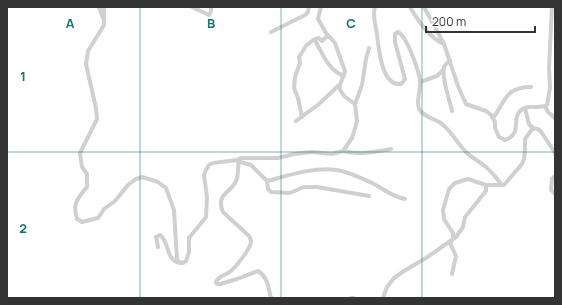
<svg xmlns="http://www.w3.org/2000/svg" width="562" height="305" viewBox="0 0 562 305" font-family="Manrope,sans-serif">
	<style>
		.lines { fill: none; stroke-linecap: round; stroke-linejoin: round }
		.minor { stroke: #d0d0d0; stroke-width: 4 }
		.grid { fill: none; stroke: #0f766e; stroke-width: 1; stroke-opacity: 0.55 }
		.grid-label { font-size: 13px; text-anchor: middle; font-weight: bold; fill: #0f766e; stroke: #fff; stroke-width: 4; stroke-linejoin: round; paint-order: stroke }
	</style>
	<rect width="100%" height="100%" fill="#fff"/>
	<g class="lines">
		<!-- minor -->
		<path class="minor" d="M 99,7 L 103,18
			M 104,7 L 104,25 L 88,51 L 86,64 L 96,108 L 97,119 L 80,153 L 82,167 L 87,174 L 87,187 C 78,198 72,203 77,219 L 82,222 L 98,218 L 104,209 L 115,201 L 128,185 L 136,179 L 142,177 L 158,182 L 166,188 L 174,210 L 177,259 L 179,262 L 183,263 L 186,261 L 189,252 L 189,238 L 206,217 L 207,197 L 204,175 L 206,170 L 209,165 L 213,163 L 237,160 L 241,158 L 278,158 L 294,154 L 312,152 L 332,154 L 343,151 L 352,138 L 356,125 L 357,121 L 355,104 L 362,85 L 366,59 L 369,48
			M 192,7 L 209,15 L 211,11 L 211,7
			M 321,7 L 318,19 L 326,33 L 335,43 L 345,71 L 339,88 L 344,96 L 355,104
			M 375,7 C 372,17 376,25 377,35 C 379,48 381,86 401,84 L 405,79 L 395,42 L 395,34 L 398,32 C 407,37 421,74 420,85 C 420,93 416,101 419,109 C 423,117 436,119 442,124 C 452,132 457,143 466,152 C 472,158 479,161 486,167 C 492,172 497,179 502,185
			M 410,7 C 418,21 429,38 444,44 L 458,86 L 466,104 L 486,111 L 491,115 L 495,122 L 495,128 L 499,137 L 505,140 C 523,133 511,120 520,111 C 528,103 538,110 547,105 L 550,88 L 549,68 L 552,7
			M 424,7 L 444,44
			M 271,32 L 305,15 L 308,12 L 309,7
			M 315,40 C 322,53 329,71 344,76
			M 450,60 C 448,62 445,65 444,67 C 441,77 450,101 452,111
			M 420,82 L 437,76 L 444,69
			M 545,106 L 548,112 L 555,118
			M 525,108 L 529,124 L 533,128 L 538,129 L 542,133 L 555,153
			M 302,117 L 298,98 L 294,88 L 295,77 L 300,63 L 299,57 L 306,46 L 313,40 L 319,38 L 322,41 L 326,37 L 330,37
			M 493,118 C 506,101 505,87 531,87
			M 296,121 L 319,104 L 339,85
			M 343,151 C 359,155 374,152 391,149
			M 237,161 L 251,165 L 267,181 L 268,189 L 271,192 L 290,193 L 304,187 L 317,187 L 369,196
			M 239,162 C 237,168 239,176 236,181 C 232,192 215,194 223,212 L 249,236 C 250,237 251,241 251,242 C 250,249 235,269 228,273 C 223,276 219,276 216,282 L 217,284 L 220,284 L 237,279 L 258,271 C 268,277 268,287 271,298
			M 267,181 C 290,175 313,167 337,170 C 349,172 361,178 372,183 C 384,189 392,197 405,199
			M 555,194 L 551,190 L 552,179 L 555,176
			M 158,247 L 156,237 L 160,235 C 170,242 165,260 180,263
			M 452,274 L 456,256 L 450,243 L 453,239 L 453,233 L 444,219 L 443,210 L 449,189 L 455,183 L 468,179 L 486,185 L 504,185 L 522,164 L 524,159 L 525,150 L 525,139 L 533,128
			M 351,298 L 354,298
			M 383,298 L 387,287 L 394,278 L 404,271 L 426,258 L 456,237 L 463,227 L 465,217 L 486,191 L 486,185"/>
	</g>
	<!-- grid -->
	<path class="grid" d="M 140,7 L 140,298M 281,7 L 281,298M 422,7 L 422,298M 7,152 L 555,152"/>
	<g class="grid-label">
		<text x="70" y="28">A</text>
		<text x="211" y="28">B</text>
		<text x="351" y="28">C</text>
		<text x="23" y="81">1</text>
		<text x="23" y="233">2</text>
	</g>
	<!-- border -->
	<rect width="562" height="305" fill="none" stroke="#333333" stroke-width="16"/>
	<!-- scale -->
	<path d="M426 26v6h109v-6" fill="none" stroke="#333333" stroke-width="2"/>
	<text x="432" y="26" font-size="12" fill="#333333" stroke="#ffffff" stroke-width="3" paint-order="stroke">200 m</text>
</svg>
